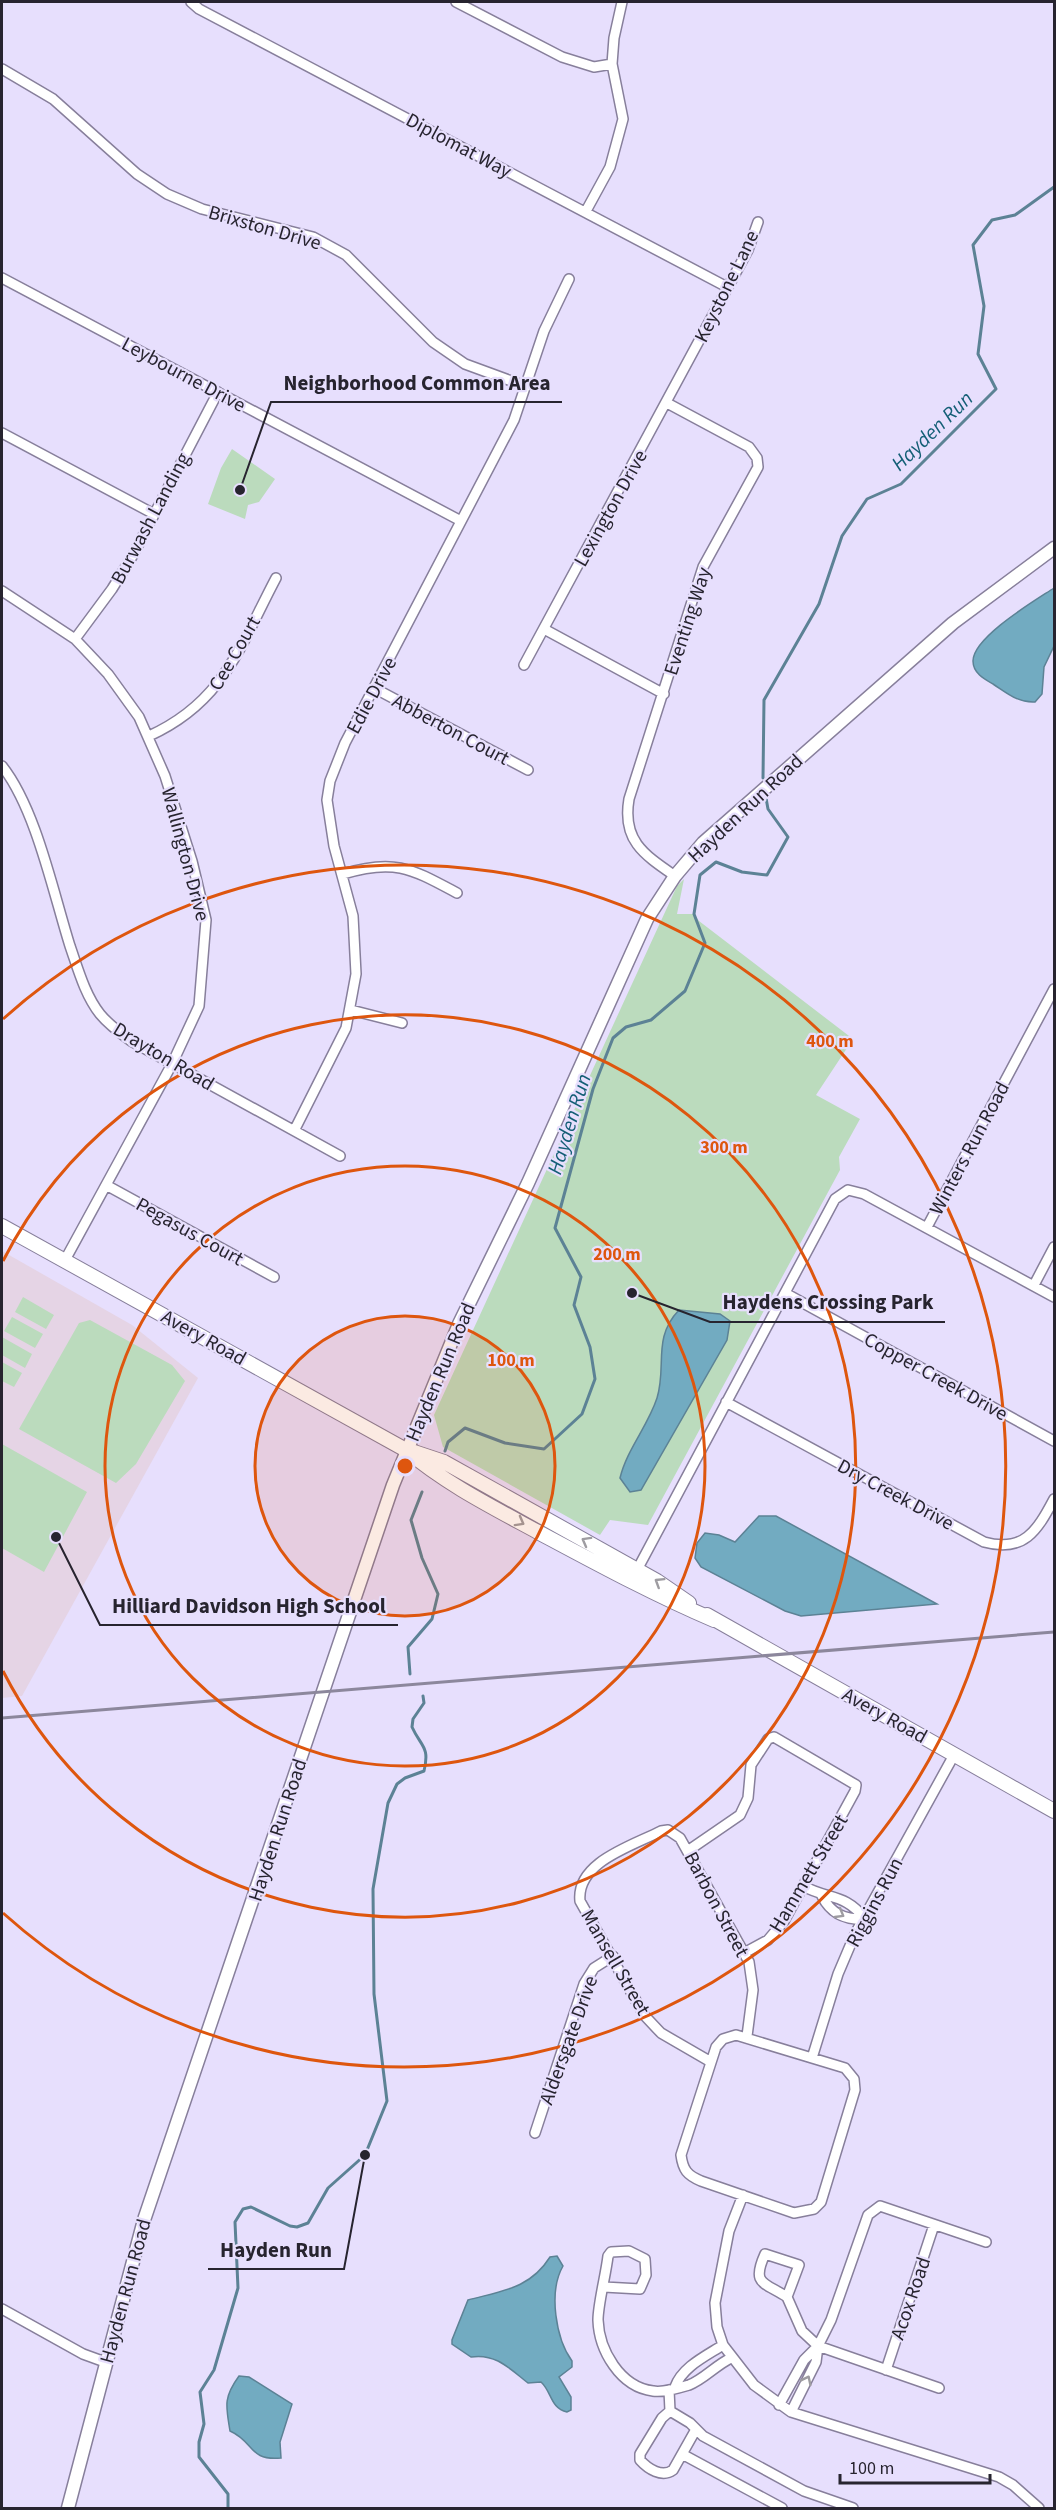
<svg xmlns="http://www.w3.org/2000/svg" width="1056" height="2510" viewBox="0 0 1056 2510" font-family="'Source Sans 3',sans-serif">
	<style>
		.education { fill: #e5d4e5 }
		.green { fill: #bbdbbd }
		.water { fill: #72abc1; stroke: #5c8295; stroke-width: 1.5 }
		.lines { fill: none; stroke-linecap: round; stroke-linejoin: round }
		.stream { stroke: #5c8295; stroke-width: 3 }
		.street-casing { stroke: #877f9b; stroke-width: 12 }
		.secondary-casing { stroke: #877f9b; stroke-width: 15 }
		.primary-casing { stroke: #877f9b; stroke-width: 16 }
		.street { stroke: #fff; stroke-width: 9 }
		.secondary { stroke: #fff; stroke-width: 12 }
		.primary { stroke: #fff; stroke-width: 14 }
		.rail { stroke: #8c879c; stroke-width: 3 }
		.oneway { stroke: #9e9ca1 }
		.ring { fill: none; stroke: #de560e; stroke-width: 3 }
		.labels { text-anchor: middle; stroke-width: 4.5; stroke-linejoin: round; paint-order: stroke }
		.street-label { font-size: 20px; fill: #27242f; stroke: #e7dffd }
		.water-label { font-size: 21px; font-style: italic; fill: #145f76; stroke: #e7dffd }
		.centre { fill: #de560e; stroke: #e7dffd; stroke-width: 3 }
		.ring-label { font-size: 18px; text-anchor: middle; font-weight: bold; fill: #de560e; stroke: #e7dffd; stroke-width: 4.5; stroke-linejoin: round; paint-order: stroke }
		.leader { fill: none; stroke: #27242f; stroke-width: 2 }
		.callout-dot { fill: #27242f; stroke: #e7dffd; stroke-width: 2 }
		.callout-label { font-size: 21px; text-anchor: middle; font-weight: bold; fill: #27242f; stroke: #e7dffd; stroke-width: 4.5; stroke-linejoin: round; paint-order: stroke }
	</style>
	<rect width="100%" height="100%" fill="#e7dffd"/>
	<!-- education -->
	<path class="education" d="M 2,1251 L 132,1325 L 198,1378 L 22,1696 L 2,1698 Z"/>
	<!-- green -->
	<path class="green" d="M 232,449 L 275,479 L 259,502 L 248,505 L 245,519 L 208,504 L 221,468 Z
		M 684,879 L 677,914 L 694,914 L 699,921 L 853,1039 L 816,1095 L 860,1119 L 839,1157 L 840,1170 L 648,1525 L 610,1520 L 600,1535 L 443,1447 L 434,1415 L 677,886 Z
		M 23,1297 L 54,1315 L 46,1329 L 15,1312 Z
		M 12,1317 L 43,1334 L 35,1348 L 4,1331 Z
		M 90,1320 L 172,1365 L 185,1381 L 136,1464 L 116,1483 L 19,1429 L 79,1323 Z
		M 2,1337 L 32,1354 L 25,1368 L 2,1355 Z
		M 2,1362 L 22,1373 L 14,1387 L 2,1381 Z
		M 2,1444 L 87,1492 L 44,1572 L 2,1548 Z"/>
	<!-- water -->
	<path class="water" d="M 1054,588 L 1054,646 L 1044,667 L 1042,694 L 1035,702 C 1018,703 1007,693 993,684 C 984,679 973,673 973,661 C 973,637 1036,600 1054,588 Z
		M 679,1310 L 720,1314 L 730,1321 L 727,1340 L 641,1490 L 630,1492 L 620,1478 C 627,1449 648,1426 657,1398 C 667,1366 652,1338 679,1310 Z
		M 759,1516 L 776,1516 L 937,1604 L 801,1616 L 785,1611 L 701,1567 L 695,1558 L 697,1543 L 705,1533 L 719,1535 L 735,1542 Z
		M 557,2256 L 563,2266 C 548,2292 556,2339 572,2361 L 572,2367 L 559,2377 L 571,2397 L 571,2410 L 567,2412 C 550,2408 552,2392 541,2382 L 528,2383 C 510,2369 496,2353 471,2357 L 452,2344 L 452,2340 L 468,2300 C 501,2291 530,2289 550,2257 Z
		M 239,2376 L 249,2377 L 292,2404 L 280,2442 L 281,2458 C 248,2461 255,2442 230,2431 C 226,2406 223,2398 239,2376 Z"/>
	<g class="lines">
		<!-- stream -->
		<path class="stream" d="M 763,778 L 764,700 L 819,604 L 842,536 L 867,499 L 901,484 L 996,389 L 978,354 L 984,306 L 973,245 L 992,220 L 1015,215 L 1054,187
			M 445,1451 L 448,1442 L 465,1428 L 505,1443 L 544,1449 L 582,1414 L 595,1379 L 590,1347 L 574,1305 L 581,1277 L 555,1228 L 593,1089 L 613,1038 L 626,1027 L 651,1020 L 685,991 L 705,943 L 694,914 L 700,875 L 716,862 L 742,872 L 767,875 L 788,837 L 768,809 L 766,798
			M 410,1674 L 408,1647 L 432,1619 L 438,1594 L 422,1558 L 411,1520 L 422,1492
			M 228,2508 L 228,2494 L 199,2457 L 199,2442 L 204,2424 L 200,2392 L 214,2370 L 238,2288 L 235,2222 L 243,2209 L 251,2207 L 290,2226 L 297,2227 L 308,2223 L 328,2188 L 365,2155 L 387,2101 L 374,1994 L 373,1889 L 388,1803 L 397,1784 L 405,1778 L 424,1771 C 430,1746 421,1747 412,1727 L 413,1719 L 424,1703 L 423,1696"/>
		<defs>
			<path id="street" d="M 191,2 L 199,9 L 727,287
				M 456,2 L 562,57 L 594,67 L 612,64
				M 2,69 L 53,99 L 137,174 L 167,194 L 202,209 L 313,237 L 346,255 L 433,342 L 465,364 L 525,386
				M 586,211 L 610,167 L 623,119 L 612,64 L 614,38 L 622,2
				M 2,278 L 461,521
				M 667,403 L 749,447 L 757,458 L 758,467 L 703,567 L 629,799 C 622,840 643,854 675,876
				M 2,433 L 154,514
				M 2,591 L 75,639 L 108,674 L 139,717 L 165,776 L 192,861 L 206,920 L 199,1006 L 172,1064 L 65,1260
				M 544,629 L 664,694
				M 75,639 L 112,589 L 133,555 L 218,392
				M 524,665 L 748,250 L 758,222
				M 374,688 L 528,770
				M 149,736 C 224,702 240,646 276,578
				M 2,766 C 36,809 53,892 70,946 C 78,969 85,995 100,1014 C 109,1025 120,1033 131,1041 L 340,1156
				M 343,874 C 395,858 412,869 457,893
				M 351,1010 L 402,1023
				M 295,1129 L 346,1028 L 356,974 L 353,916 L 334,846 L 327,800 L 330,781 L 345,743 L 514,420 L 544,331 L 569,279
				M 106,1185 L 274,1277
				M 927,1227 L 1054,989
				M 1034,1285 L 1054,1247
				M 785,1293 L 1054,1441
				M 726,1402 L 984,1542 C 1024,1553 1037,1531 1054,1499
				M 637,1570 L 835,1199 L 848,1190 L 864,1194 L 1054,1297
				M 689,1850 L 740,1815 L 748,1798 L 751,1765 L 768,1739 L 774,1737 L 856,1785 L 855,1791 L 784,1921 L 768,1940 L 744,1953
				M 803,1886 C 829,1900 845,1893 865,1919
				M 822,1896 C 831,1914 845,1920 865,1919
				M 736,2035 L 845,2068 L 854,2079 L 855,2090 L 821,2202 L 814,2209 L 794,2213 L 701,2181 C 687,2175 683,2170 681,2155 L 716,2047 L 723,2039 Z
				M 812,2058 L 838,1974 L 855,1934 L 954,1755
				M 711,2062 L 661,2033 L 644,2015 L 580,1901 C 576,1862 632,1846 661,1831 L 668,1830 L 680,1838 L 749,1962 L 753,1990 L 747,2036
				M 535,2133 L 584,1984 L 594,1968 L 613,1956
				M 743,2195 L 729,2231 L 715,2303 L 717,2327 L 723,2345 L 754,2385 L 791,2412 L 999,2477 L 1013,2485 L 1039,2508
				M 604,2287 L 640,2289 L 646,2275 L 645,2259 L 629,2251 L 611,2252 L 608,2256 C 606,2274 598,2304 598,2320 C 599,2350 620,2387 653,2391 C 663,2393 679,2388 689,2385 C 703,2380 716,2365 731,2358
				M 787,2297 C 764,2282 751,2285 765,2254 L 799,2265 L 787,2297 L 802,2331 L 818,2346 L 939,2388
				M 2,2309 L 83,2354 L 105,2362
				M 886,2370 L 934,2225
				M 675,2387 C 682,2367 706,2356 723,2345
				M 669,2390 L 670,2411 L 690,2423 L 703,2436 L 804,2491 L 853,2508
				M 779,2405 L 804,2360 L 818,2346 L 831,2320 L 868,2215 L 880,2206 L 986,2242
				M 670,2411 L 662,2418 L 640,2454 L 640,2460 C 648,2469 662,2478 673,2470 L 695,2431
				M 791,2412 L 816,2362 L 818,2346
				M 682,2454 L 782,2508"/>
			<path id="secondary" d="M 68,2508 L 144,2220 L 393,1485 L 459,1324 L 528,1183 L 647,919 L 675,876 L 703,843 L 953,623 L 1054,548"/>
			<path id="primary" d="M 2,1226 L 406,1450 C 446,1484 492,1507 538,1532 C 596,1563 653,1594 714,1620
				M 414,1452 L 444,1462 L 657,1581 L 689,1603
				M 707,1615 L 1054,1811"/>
		</defs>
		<!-- street casing -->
		<use href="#street" class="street-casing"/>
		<!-- secondary casing -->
		<use href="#secondary" class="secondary-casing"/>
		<!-- primary casing -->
		<use href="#primary" class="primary-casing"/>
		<!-- street -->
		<use href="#street" class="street"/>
		<!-- secondary -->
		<use href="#secondary" class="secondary"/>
		<!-- primary -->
		<use href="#primary" class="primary"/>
		<!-- rail -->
		<path class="rail" d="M 2,1718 L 1054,1632"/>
	</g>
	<!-- one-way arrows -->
	<defs><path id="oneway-chevron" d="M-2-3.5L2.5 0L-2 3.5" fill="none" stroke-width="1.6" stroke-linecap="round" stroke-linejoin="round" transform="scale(1.5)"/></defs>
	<g class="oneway">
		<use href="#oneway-chevron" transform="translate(520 1522) rotate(29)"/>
		<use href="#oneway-chevron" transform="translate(586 1541) rotate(-151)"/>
		<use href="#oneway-chevron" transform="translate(659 1582) rotate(-148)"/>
		<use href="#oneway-chevron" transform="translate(840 1914) rotate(30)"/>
		<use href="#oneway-chevron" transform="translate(807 2380) rotate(-64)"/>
	</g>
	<!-- distance rings -->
	<circle cx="405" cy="1466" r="150" fill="#de560e" fill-opacity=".12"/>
	<g class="ring">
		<circle cx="405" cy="1466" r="150"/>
		<circle cx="405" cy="1466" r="300"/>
		<path d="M3 1261A451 451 0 1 1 3 1671"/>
		<path d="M3 1019A601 601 0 1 1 3 1913"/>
	</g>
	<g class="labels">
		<!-- street labels -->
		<g class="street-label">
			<text transform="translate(459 145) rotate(28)" y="7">Diplomat Way</text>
			<text transform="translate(265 227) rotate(16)" y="7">Brixston Drive</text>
			<text transform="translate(726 286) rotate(-64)" y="7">Keystone Lane</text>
			<text transform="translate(184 374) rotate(28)" y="7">Leybourne Drive</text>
			<text transform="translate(610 508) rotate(-61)" y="7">Lexington Drive</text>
			<text transform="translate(150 518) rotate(-62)" y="7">Burwash Landing</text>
			<text transform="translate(687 621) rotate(-72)" y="7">Eventing Way</text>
			<text transform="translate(234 653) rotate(-60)" y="7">Cee Court</text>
			<text transform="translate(371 695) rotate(-62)" y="7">Edie Drive</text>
			<text transform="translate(451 729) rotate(28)" y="7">Abberton Court</text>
			<text transform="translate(745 808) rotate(-43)" y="7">Hayden Run Road</text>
			<text transform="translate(186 854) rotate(75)" y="7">Wallington Drive</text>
			<text transform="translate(164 1056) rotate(31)" y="7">Drayton Road</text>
			<text transform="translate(969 1148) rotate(-62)" y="7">Winters Run Road</text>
			<text transform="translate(190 1231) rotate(29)" y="7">Pegasus Court</text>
			<text transform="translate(204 1337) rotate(29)" y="7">Avery Road</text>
			<text transform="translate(440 1372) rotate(-67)" y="7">Hayden Run Road</text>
			<text transform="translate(936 1376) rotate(29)" y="7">Copper Creek Drive</text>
			<text transform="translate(896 1494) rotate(28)" y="7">Dry Creek Drive</text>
			<text transform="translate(885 1715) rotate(29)" y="7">Avery Road</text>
			<text transform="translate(277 1830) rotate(-72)" y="7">Hayden Run Road</text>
			<text transform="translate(808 1873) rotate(-59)" y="7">Hammett Street</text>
			<text transform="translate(874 1902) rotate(-62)" y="7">Riggins Run</text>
			<text transform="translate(717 1904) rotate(62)" y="7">Barbon Street</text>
			<text transform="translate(616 1962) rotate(60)" y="7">Mansell Street</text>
			<text transform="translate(568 2040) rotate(-70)" y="7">Aldersgate Drive</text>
			<text transform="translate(125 2291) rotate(-75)" y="7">Hayden Run Road</text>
			<text transform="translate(910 2298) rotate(-71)" y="7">Acox Road</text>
		</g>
		<!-- water labels -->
		<g class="water-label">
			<text transform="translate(932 431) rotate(-44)" y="7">Hayden Run</text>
			<text transform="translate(569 1124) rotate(-73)" y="7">Hayden Run</text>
		</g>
	</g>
	<circle cx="405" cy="1466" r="9" class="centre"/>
	<g class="ring-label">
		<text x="830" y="1047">400 m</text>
		<text x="724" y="1153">300 m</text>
		<text x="617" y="1260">200 m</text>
		<text x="511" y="1366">100 m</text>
	</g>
	<!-- callouts -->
	<path class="leader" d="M240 490L271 402H562M632 1293L710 1322H945M56 1537L100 1625H398M365 2155L344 2269H208"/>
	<g class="callout-dot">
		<circle cx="240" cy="490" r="6"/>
		<circle cx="632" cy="1293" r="6"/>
		<circle cx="56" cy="1537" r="6"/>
		<circle cx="365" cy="2155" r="6"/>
	</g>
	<g class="callout-label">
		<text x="417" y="390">Neighborhood Common Area</text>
		<text x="828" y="1309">Haydens Crossing Park</text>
		<text x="249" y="1613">Hilliard Davidson High School</text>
		<text x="276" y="2257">Hayden Run</text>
	</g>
	<!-- border -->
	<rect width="1056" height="2510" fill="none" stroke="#27242f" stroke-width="6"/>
	<!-- scale -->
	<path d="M840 2474v9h150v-9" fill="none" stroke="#27242f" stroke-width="3"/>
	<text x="849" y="2474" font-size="18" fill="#27242f" stroke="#e7dffd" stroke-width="4.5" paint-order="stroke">100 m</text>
</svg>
